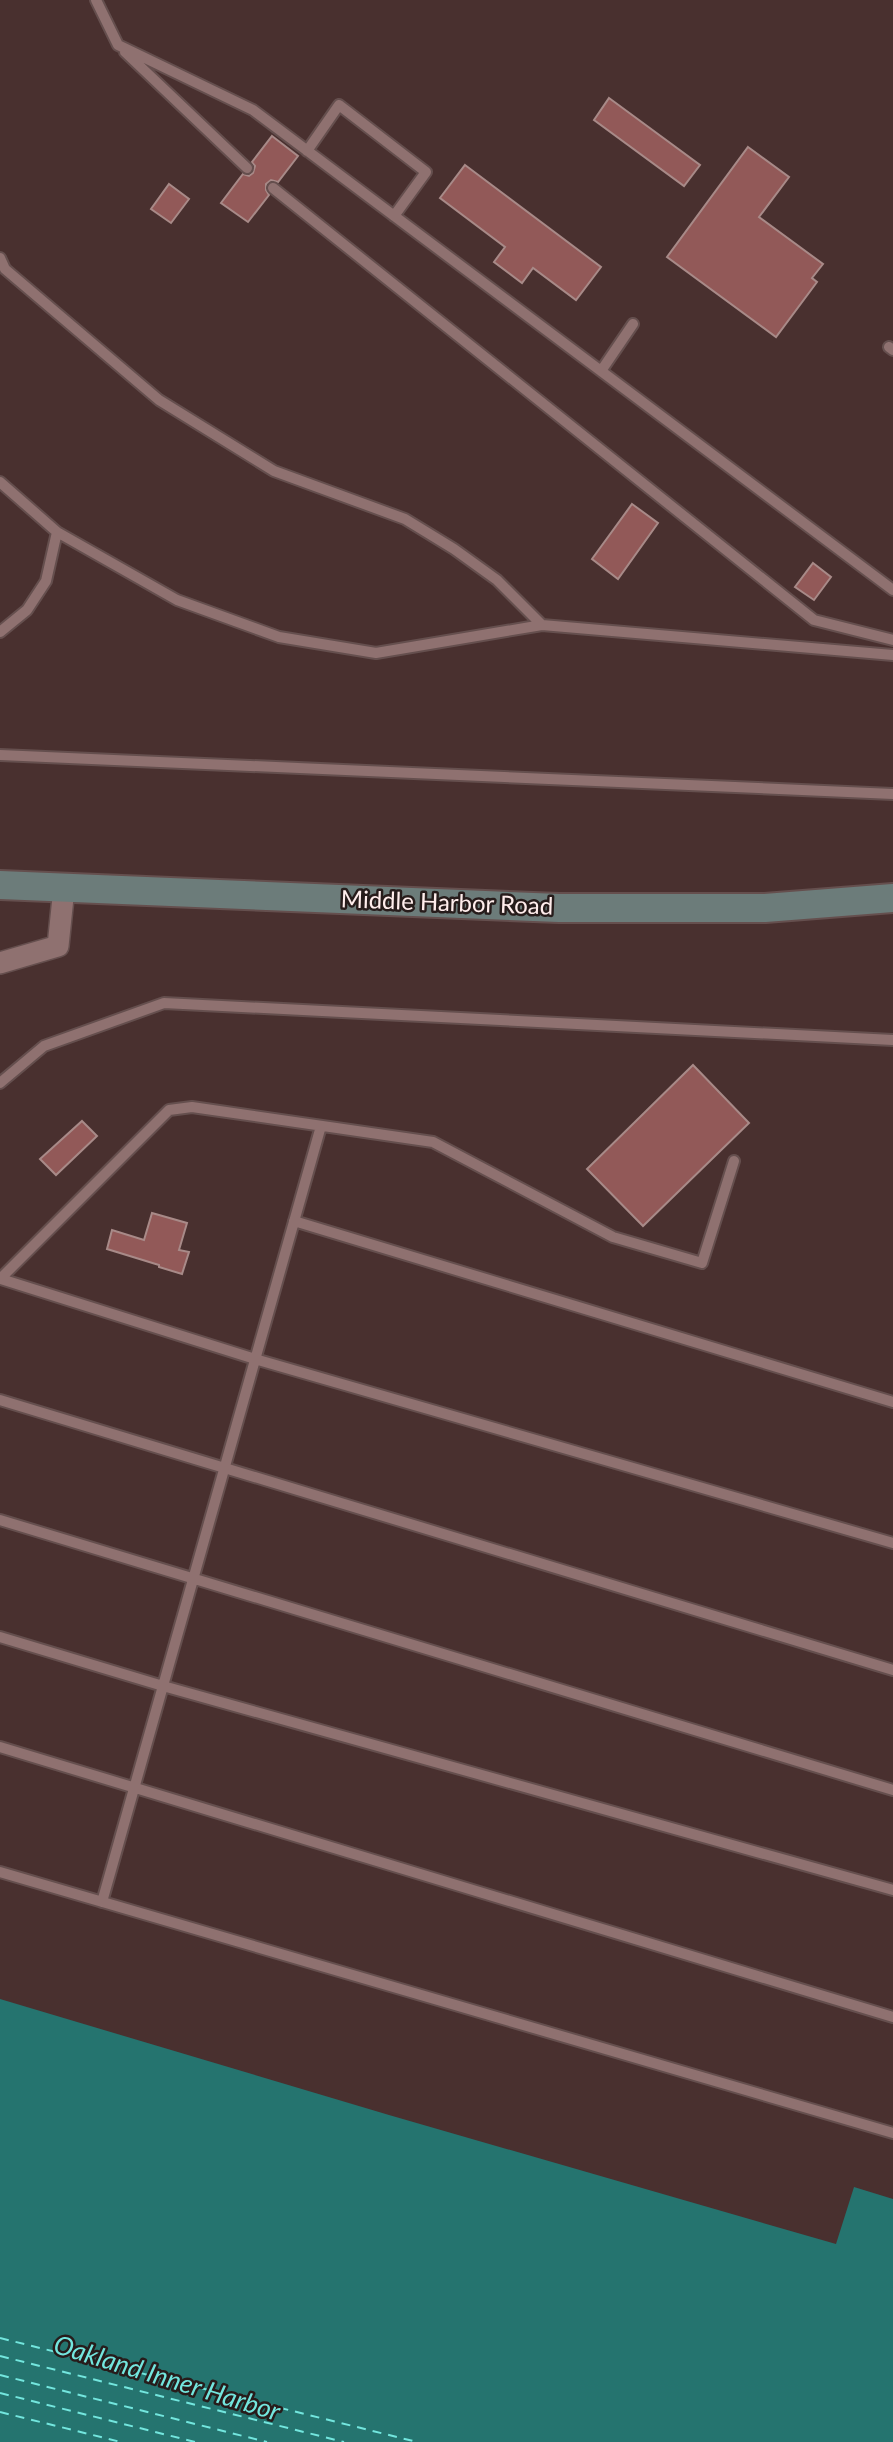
<svg xmlns="http://www.w3.org/2000/svg" width="893" height="2442" viewBox="0 0 893 2442" font-family="Lato,sans-serif">
	<style>
		.water { fill: #25746f }
		.lines { fill: none; stroke-linecap: round; stroke-linejoin: round }
		.ferry { stroke: #73e6de; stroke-width: 2; stroke-dasharray: 9 7; stroke-linecap: butt }
		.building { fill: #925958; stroke: #a88a88; stroke-width: 2 }
		.service-casing { stroke: #654f4e; stroke-width: 14 }
		.minor-casing { stroke: #654f4e; stroke-width: 24 }
		.secondary-casing { stroke: #654f4e; stroke-width: 32 }
		.service { stroke: #8f7170; stroke-width: 10 }
		.minor { stroke: #8f7170; stroke-width: 21 }
		.secondary { stroke: #6c7c7a; stroke-width: 28 }
		.labels { text-anchor: middle; stroke-width: 5; stroke-linejoin: round; paint-order: stroke }
		.street-label { font-size: 24px; fill: #ffedec; stroke: #271c1b }
		.water-label { font-size: 26px; font-style: italic; fill: #73e6de; stroke: #271c1b }
	</style>
	<rect width="100%" height="100%" fill="#49302f"/>
	<!-- water -->
	<path class="water" d="M 0,1999 L 389,2115 L 836,2244 L 854,2187 L 893,2199 L 893,2442 L 0,2442 Z"/>
	<g class="lines">
		<!-- ferry -->
		<path class="ferry" d="M 0,2338 L 417,2442
			M 0,2356 L 344,2442
			M 0,2375 L 267,2442
			M 0,2393 L 195,2442
			M 0,2412 L 121,2442"/>
	</g>
	<!-- building -->
	<path class="building" d="M 609,98 L 700,165 L 684,186 L 594,120 Z
		M 272,136 L 298,156 L 278,182 L 271,180 L 266,184 L 266,190 L 269,195 L 248,222 L 221,203 L 243,174 L 249,176 L 253,173 L 255,166 L 252,162 Z
		M 748,147 L 789,177 L 759,217 L 823,264 L 812,278 L 817,282 L 776,337 L 667,257 Z
		M 465,165 L 601,267 L 576,300 L 533,268 L 522,283 L 494,262 L 505,247 L 440,198 Z
		M 169,184 L 189,199 L 171,223 L 151,209 Z
		M 632,504 L 658,523 L 618,579 L 592,559 Z
		M 813,563 L 831,577 L 814,600 L 795,587 Z
		M 693,1065 L 749,1123 L 643,1226 L 587,1169 Z
		M 82,1121 L 97,1136 L 56,1175 L 40,1159 Z
		M 152,1213 L 187,1223 L 179,1250 L 189,1252 L 182,1274 L 159,1267 L 159,1265 L 107,1249 L 112,1230 L 144,1240 Z"/>
	<g class="lines">
		<defs>
			<path id="service" d="M 96,0 L 118,45 L 253,110 L 893,590
				M 125,52 L 247,168
				M 307,151 L 339,105 L 426,172 L 394,216
				M 273,188 L 814,620 L 893,640
				M 0,258 L 5,269 L 159,400 L 274,471 L 405,519 L 454,549 L 497,580 L 542,625
				M 889,347 L 893,350
				M 601,371 L 633,324
				M 0,482 L 57,532 L 46,581 L 27,610 L 0,632
				M 57,532 L 177,600 L 279,637 L 376,653 L 542,625 L 893,655
				M 0,755 L 893,794
				M 0,1083 L 44,1046 L 164,1003 L 893,1040
				M 294,1221 L 893,1402
				M 0,1279 L 169,1110 L 192,1107 L 433,1142 L 613,1237 L 702,1263 L 734,1161
				M 1,1279 L 255,1359 L 893,1543
				M 0,1400 L 893,1670
				M 0,1520 L 893,1790
				M 0,1637 L 163,1686 L 893,1890
				M 0,1747 L 893,2017
				M 0,1872 L 893,2133
				M 102,1902 L 321,1126"/>
			<path id="minor" d="M 0,963 L 58,946 L 64,888"/>
			<path id="secondary" d="M 0,885 L 559,908 L 765,908 L 893,898"/>
		</defs>
		<!-- service casing -->
		<use href="#service" class="service-casing"/>
		<!-- minor casing -->
		<use href="#minor" class="minor-casing"/>
		<!-- secondary casing -->
		<use href="#secondary" class="secondary-casing"/>
		<!-- service -->
		<use href="#service" class="service"/>
		<!-- minor -->
		<use href="#minor" class="minor"/>
		<!-- secondary -->
		<use href="#secondary" class="secondary"/>
	</g>
	<g class="labels">
		<!-- street labels -->
		<g class="street-label">
			<text transform="translate(447 903) rotate(2)" y="8">Middle Harbor Road</text>
		</g>
		<!-- water labels -->
		<g class="water-label">
			<text transform="translate(167 2378) rotate(17)" y="9">Oakland Inner Harbor</text>
		</g>
	</g>
</svg>
